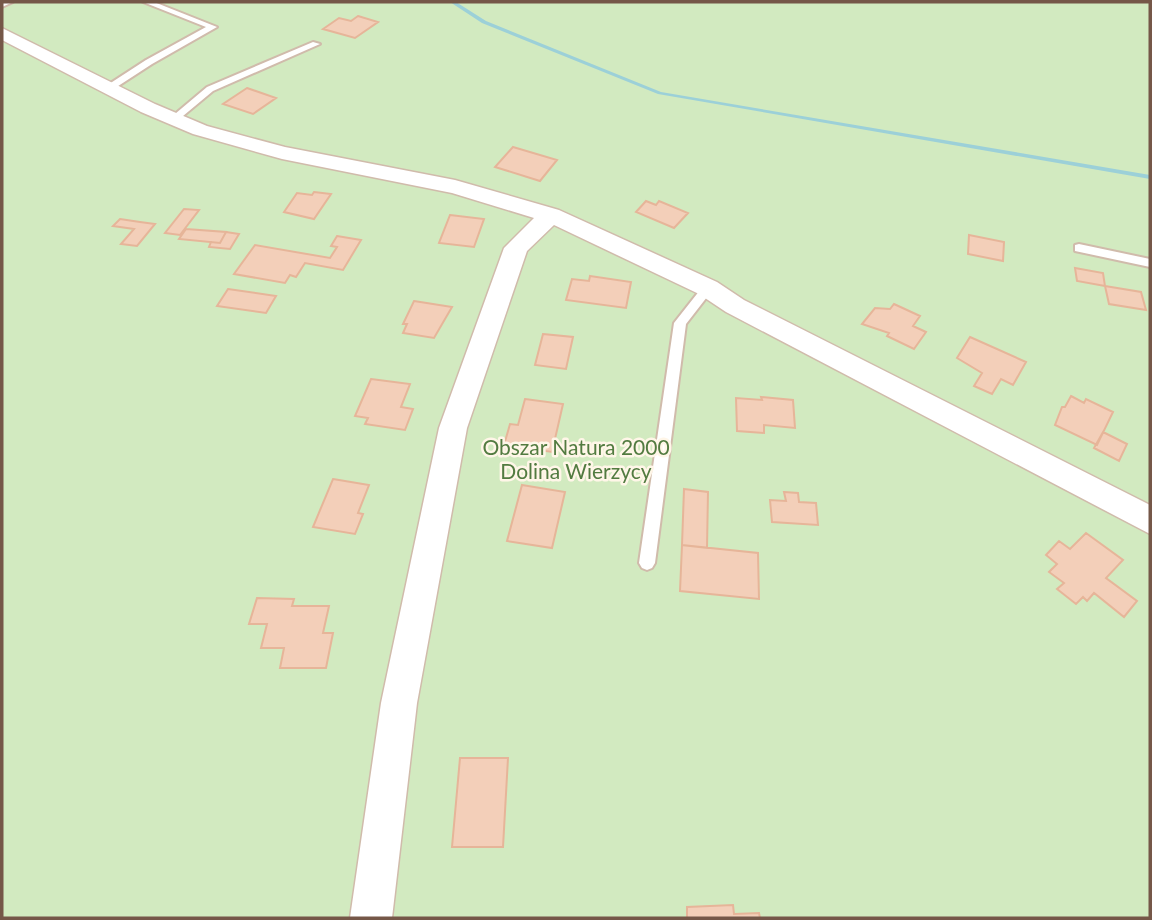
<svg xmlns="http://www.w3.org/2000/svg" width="1152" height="920" viewBox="0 0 1152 920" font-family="Lato,sans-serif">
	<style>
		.green { fill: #d2eac0 }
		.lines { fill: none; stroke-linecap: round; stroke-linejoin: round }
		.stream { fill: #9cd0d8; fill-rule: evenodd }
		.building { fill: #f3cfb9; stroke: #e6b599; stroke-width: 2 }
		.lane-casing { stroke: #d0bbab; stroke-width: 4 }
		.street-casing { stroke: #d0bbab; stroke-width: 3 }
		.lane { fill: #fff; fill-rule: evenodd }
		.street { fill: #fff; fill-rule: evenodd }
		.labels { text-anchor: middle; stroke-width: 5; stroke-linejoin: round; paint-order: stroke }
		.park-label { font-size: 21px; fill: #527b40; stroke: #fff6e8 }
	</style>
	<rect width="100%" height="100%" fill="#fdf2e2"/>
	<!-- green -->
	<path class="green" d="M 2,2 L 1150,2 L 1150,918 L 2,918 Z"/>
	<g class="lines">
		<!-- stream -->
		<path class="stream" d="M 450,2 L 456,2 L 486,21 L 661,92 L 1150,175 L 1150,179 L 658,94 L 482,23 Z"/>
	</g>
	<!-- building -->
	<path class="building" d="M 358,16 L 378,22 L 355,38 L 323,29 L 339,18 L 351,21 Z
		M 247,88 L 276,98 L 253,114 L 223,104 Z
		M 513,147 L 557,160 L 540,181 L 495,167 Z
		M 314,192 L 331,194 L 314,219 L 284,212 L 297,193 L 312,195 Z
		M 646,201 L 656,205 L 659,201 L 688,213 L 674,228 L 636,212 Z
		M 184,209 L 199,210 L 180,235 L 165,233 Z
		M 450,215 L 484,219 L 474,247 L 439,243 Z
		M 120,219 L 140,222 L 155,224 L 137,246 L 121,244 L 134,229 L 113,226 Z
		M 186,229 L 226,232 L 220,243 L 179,239 Z
		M 226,232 L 239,234 L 230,249 L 209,247 L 211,242 L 220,243 Z
		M 969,235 L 1004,242 L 1003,261 L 968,254 Z
		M 337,236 L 361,240 L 343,270 L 305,263 L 296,277 L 290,275 L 285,283 L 234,274 L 255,245 L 330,258 L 337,247 L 331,246 Z
		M 1075,268 L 1103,273 L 1105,286 L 1077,281 Z
		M 590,276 L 631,282 L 626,308 L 566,300 L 572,279 L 589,281 Z
		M 1105,286 L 1141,292 L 1146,310 L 1109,304 Z
		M 228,289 L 276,296 L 266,313 L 217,306 Z
		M 414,301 L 452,307 L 434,338 L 403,333 L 407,324 L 403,324 Z
		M 894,304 L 920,316 L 913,326 L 926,332 L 914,349 L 887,336 L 889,333 L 862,324 L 875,308 L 890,309 Z
		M 543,334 L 573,337 L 566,369 L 535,365 Z
		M 970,337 L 1026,362 L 1013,385 L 1001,379 L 992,394 L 974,386 L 982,373 L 957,358 Z
		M 371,379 L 410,384 L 401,407 L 413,409 L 405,430 L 365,424 L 368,418 L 355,416 Z
		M 1071,396 L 1084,403 L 1086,399 L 1113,412 L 1097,445 L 1055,425 L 1062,407 L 1065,407 Z
		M 761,397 L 793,400 L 795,428 L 764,425 L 764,433 L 737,431 L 736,398 L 762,400 Z
		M 525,399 L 563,404 L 552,452 L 504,445 L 510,424 L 518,425 Z
		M 1103,432 L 1127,444 L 1119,461 L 1094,448 Z
		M 333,479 L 369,485 L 358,513 L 363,514 L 355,534 L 313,527 Z
		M 522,485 L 565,492 L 552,548 L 507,541 Z
		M 684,489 L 708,492 L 707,548 L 682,545 Z
		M 784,492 L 798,493 L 799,502 L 816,503 L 818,525 L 772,522 L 770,500 L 786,501 Z
		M 1086,533 L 1123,560 L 1106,578 L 1137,601 L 1124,617 L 1094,593 L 1087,601 L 1083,597 L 1076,604 L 1057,589 L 1064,583 L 1049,572 L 1057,564 L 1046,555 L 1059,541 L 1070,549 Z
		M 682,545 L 758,553 L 759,599 L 680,591 Z
		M 257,598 L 294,599 L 292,606 L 329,606 L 323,633 L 333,633 L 326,668 L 280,668 L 284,648 L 261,648 L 267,624 L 249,624 Z
		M 460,758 L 508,758 L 503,847 L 452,847 Z
		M 733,905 L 734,914 L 759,913 L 760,918 L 687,918 L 687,907 Z"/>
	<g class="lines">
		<defs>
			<path id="lane" d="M 2,2 L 13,2 L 2,7 Z
				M 143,2 L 154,2 L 217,27 L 152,64 L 112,90 L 106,90 L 106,86 L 146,60 L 206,27 Z
				M 313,42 L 320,44 L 213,91 L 177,121 L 169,119 L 207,87 Z
				M 1079,244 L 1150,259 L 1150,267 L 1075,251 L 1075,245 Z
				M 708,284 L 714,288 L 686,324 L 655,563 L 652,568 L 647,570 L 642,568 L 639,563 L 674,323 L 704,285 Z"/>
			<path id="street" d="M 2,28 L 155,104 L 207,126 L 285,147 L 455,180 L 559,210 L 717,282 L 744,300 L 1150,505 L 1150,534 L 726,312 L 699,294 L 554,225 L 527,251 L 467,428 L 417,703 L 392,918 L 350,918 L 381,703 L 439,428 L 504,248 L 534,218 L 452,193 L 282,159 L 193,134 L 141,112 L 2,40 Z"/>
		</defs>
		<!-- lane casing -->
		<use href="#lane" class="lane-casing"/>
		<!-- street casing -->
		<use href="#street" class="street-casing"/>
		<!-- lane -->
		<use href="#lane" class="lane"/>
		<!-- street -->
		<use href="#street" class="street"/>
	</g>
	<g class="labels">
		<!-- park labels -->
		<g class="park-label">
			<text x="576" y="455">Obszar Natura 2000<tspan x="576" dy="24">Dolina Wierzycy</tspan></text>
		</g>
	</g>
	<!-- border -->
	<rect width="1152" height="920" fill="none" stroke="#755748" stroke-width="7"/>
</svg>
